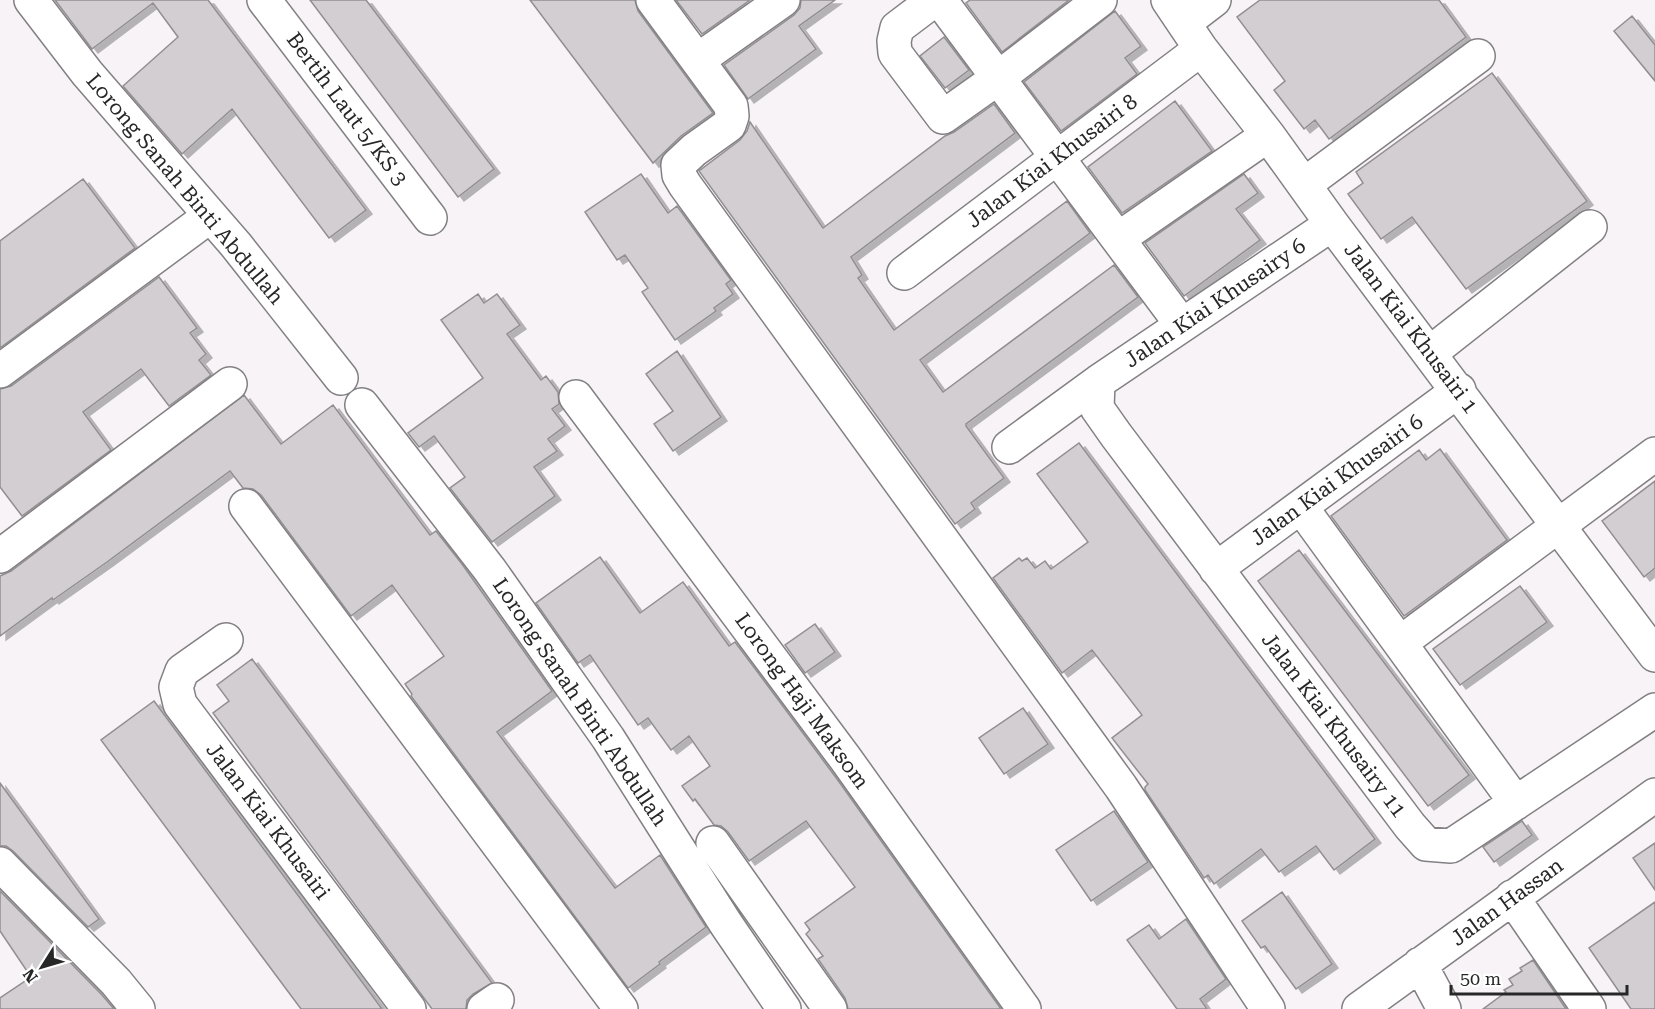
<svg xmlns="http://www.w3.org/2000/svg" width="1655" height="1009" viewBox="0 0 1655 1009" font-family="'Roboto Serif',serif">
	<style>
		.building { fill: #d2ced2; stroke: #928e92; stroke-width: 1.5; filter: url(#shadow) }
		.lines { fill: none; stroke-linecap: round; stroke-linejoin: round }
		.minor-casing { stroke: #838083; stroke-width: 36 }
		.minor { stroke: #fff; stroke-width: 33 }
		.labels { text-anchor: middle; stroke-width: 5; stroke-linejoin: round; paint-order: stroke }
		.street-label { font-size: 21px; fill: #282728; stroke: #fff }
	</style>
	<defs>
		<filter id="shadow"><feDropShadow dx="6" dy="4" stdDeviation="0" flood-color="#0004"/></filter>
	</defs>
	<rect width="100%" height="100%" fill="#f7f3f7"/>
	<!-- building -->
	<path class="building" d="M 55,0 L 208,0 L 366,210 L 329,238 L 232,109 L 182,154 L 123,86 L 178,37 L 153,3 L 92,49 Z
		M 310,0 L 366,0 L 494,169 L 458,197 Z
		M 530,0 L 635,0 L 638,11 L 713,113 L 681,136 L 653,163 Z
		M 676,0 L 750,0 L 702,34 Z
		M 801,0 L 835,0 L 799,26 L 816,49 L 748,99 L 724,65 L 794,15 L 800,8 Z
		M 970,0 L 1069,0 L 1002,52 L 966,3 Z
		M 1260,0 L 1439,0 L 1466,37 L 1329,139 L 1315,120 L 1304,129 L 1274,90 L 1285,81 L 1237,17 Z
		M 1115,11 L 1141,46 L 1125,58 L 1137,74 L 1061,131 L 1024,82 Z
		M 1632,16 L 1655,45 L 1655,81 L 1614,31 Z
		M 944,37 L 969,70 L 945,88 L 920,56 Z
		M 1492,73 L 1587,201 L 1466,289 L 1412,217 L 1381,239 L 1348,194 L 1363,183 L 1356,172 Z
		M 1175,101 L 1212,151 L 1122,213 L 1088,167 Z
		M 994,104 L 1015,133 L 851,257 L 862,275 L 858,278 L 894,330 L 1067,201 L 1090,233 L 920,360 L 943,392 L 1114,265 L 1138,297 L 966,424 L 966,426 L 1004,478 L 971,503 L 975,509 L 955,524 L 699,171 L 740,140 L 747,131 L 750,122 L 823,228 L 945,136 L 954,132 Z
		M 641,174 L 668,213 L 677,206 L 731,280 L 726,284 L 733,294 L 714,308 L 716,311 L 675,340 L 642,292 L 648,288 L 625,255 L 617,260 L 585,212 Z
		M 1244,174 L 1258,193 L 1236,209 L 1260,240 L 1184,296 L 1145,243 Z
		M 83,179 L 135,248 L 0,348 L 0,241 Z
		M 159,277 L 197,328 L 190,333 L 206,354 L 199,360 L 211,375 L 169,406 L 141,369 L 83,412 L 111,450 L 22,516 L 0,487 L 0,389 L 11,386 Z
		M 478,294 L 484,303 L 497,294 L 520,325 L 507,334 L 541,380 L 546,376 L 558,392 L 559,404 L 552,409 L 565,426 L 548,439 L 557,451 L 534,467 L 555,496 L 492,542 L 450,488 L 465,477 L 434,436 L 419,447 L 408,433 L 483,378 L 441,320 Z
		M 677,351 L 721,417 L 673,451 L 654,424 L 673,411 L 646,374 Z
		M 244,395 L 281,444 L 333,405 L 430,535 L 436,531 L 462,564 L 552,691 L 497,732 L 615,888 L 660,855 L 706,927 L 659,962 L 660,964 L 628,988 L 411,696 L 412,694 L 405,684 L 444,656 L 392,585 L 351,616 L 261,495 L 253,489 L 243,488 L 230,471 L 107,562 L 53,600 L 52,598 L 0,636 L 0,576 L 11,571 Z
		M 1079,443 L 1375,839 L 1334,870 L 1316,846 L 1279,872 L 1261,849 L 1214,884 L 1208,875 L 1204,878 L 1145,790 L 1145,787 L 1148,784 L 1112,738 L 1142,715 L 1092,650 L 1062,673 L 993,578 L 1019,558 L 1022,561 L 1027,558 L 1035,568 L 1045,561 L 1051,569 L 1088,542 L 1037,474 Z
		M 1440,449 L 1507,540 L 1404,616 L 1331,516 L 1419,450 L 1426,460 Z
		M 1655,481 L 1655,568 L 1644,577 L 1602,521 Z
		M 1299,550 L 1469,775 L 1428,806 L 1258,581 Z
		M 600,557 L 640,613 L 683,582 L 729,646 L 735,642 L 762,678 L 837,779 L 1001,1009 L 848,1009 L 845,998 L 818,959 L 823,956 L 806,934 L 810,930 L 805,923 L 855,887 L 806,821 L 749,861 L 728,832 L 721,826 L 714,825 L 695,799 L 693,801 L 682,786 L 710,766 L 689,736 L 671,750 L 648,718 L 638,725 L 590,655 L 578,663 L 536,603 Z
		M 1520,586 L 1547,622 L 1460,685 L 1433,649 Z
		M 815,624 L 835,652 L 805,673 L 785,645 Z
		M 252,659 L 492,983 L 473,994 L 467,1000 L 466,1009 L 432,1009 L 213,713 L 229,701 L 217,685 Z
		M 154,701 L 334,944 L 382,1009 L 301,1009 L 101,740 Z
		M 1023,708 L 1048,744 L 1004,774 L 979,738 Z
		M 0,783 L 99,919 L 88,927 L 13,851 L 6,846 L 0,846 Z
		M 1114,811 L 1148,862 L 1091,901 L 1056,850 Z
		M 1522,821 L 1532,835 L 1494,862 L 1483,847 Z
		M 1655,843 L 1655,890 L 1633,858 Z
		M 0,891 L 102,995 L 114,1009 L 0,1009 L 0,998 L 31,977 L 0,931 Z
		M 1282,892 L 1332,964 L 1296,989 L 1265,946 L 1261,948 L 1242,921 Z
		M 1655,902 L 1655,1009 L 1631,1009 L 1589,948 Z
		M 1186,919 L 1226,979 L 1200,999 L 1207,1009 L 1177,1009 L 1127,940 L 1149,925 L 1159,939 Z
		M 1533,960 L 1566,1009 L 1483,1009 L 1506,992 L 1504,990 L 1513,985 L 1509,979 L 1522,971 L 1520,968 Z"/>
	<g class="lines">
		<defs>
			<path id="minor" d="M 31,0 L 87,73 L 236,245 L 341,378
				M 264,0 L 430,218
				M 653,0 L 731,106 L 732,116 L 729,125 L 694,150 L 678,165 L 679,175 L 685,185 L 1121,787 L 1268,1009
				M 934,0 L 897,28 L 894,41 L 895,53 L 943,117 L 998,78 L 1100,0
				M 940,0 L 1182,325
				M 1168,0 L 1201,49 L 1268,135 L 1332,224 L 1655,655
				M 1184,23 L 1214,0
				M 698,60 L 783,0
				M 1305,184 L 1478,56
				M 1118,239 L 1268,135
				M 904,273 L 1201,49
				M 1430,353 L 1590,227
				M 0,371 L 210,216
				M 1098,382 L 1097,408 L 1116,435 L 1410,826 L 1426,844 L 1451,846 L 1655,710
				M 576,397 L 845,758 L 1024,1009
				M 362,405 L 490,570 L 608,738 L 726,924 L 784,1009
				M 1009,447 L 1098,382 L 1332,224
				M 246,506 L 621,1009
				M 1301,507 L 1516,803
				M 0,556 L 230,384
				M 1216,569 L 1459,390
				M 226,640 L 182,671 L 176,687 L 180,704 L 409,1009
				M 1400,643 L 1655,454
				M 713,843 L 830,1009
				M 0,864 L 116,982 L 138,1009
				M 1512,897 L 1589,1009
				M 1420,964 L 1444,1009
				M 484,1009 L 497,1000
				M 1359,1009 L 1655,795"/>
		</defs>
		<!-- minor casing -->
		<use href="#minor" class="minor-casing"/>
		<!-- minor -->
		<use href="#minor" class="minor"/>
	</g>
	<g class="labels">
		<!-- street labels -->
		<g class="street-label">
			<text transform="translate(347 109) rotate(53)" y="7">Bertih Laut 5/KS 3</text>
			<text transform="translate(1052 161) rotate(-37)" y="7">Jalan Kiai Khusairi 8</text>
			<text transform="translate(185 189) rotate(50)" y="7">Lorong Sanah Binti Abdullah</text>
			<text transform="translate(1215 303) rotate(-34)" y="7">Jalan Kiai Khusairy 6</text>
			<text transform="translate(1411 328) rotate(53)" y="7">Jalan Kiai Khusairi 1</text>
			<text transform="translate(1337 480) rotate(-36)" y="7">Jalan Kiai Khusairi 6</text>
			<text transform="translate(802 701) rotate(54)" y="7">Lorong Haji Maksom</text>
			<text transform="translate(580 702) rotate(56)" y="7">Lorong Sanah Binti Abdullah</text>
			<text transform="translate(1334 725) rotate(53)" y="7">Jalan Kiai Khusairy 11</text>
			<text transform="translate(268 821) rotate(53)" y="7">Jalan Kiai Khusairi</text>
			<text transform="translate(1507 902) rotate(-36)" y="7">Jalan Hassan</text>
		</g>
	</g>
	<!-- north arrow -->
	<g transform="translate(42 967) rotate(233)" stroke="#ffffff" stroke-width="4.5" paint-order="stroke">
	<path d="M0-4.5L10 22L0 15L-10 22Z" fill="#282728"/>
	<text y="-9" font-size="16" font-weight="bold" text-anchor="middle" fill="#282728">N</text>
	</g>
	<!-- scale -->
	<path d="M1451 985v9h176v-9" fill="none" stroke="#282728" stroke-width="3"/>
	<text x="1460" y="985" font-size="18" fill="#282728" stroke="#ffffff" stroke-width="4.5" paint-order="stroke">50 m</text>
</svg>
